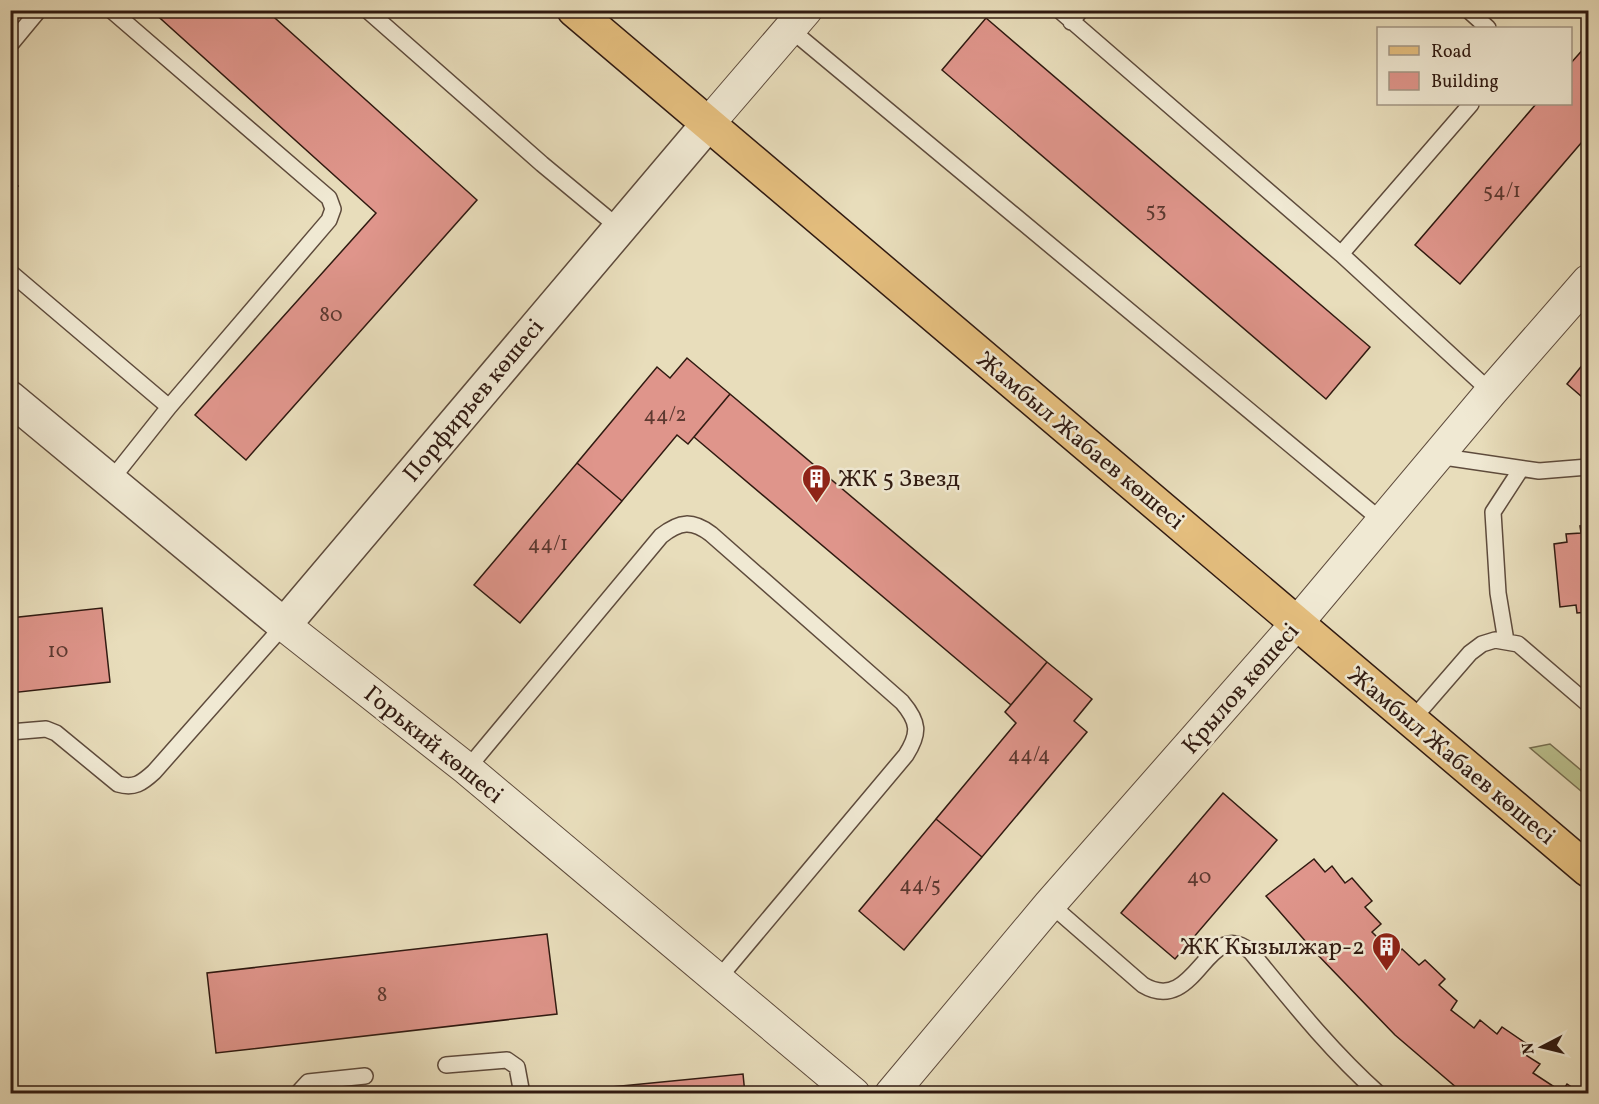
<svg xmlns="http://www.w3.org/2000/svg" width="1599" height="1104" viewBox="0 0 1599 1104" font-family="Vollkorn,serif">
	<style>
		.green { fill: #bac08d; stroke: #756d4f; stroke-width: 1.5 }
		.building { fill: #df958b; stroke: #301a11; stroke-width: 1.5 }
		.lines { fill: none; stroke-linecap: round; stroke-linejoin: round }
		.service-casing { stroke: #5e4b3c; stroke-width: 18 }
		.minor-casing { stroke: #5e4b3c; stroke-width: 34 }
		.tertiary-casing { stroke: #5e4b3c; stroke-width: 36 }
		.primary-casing { stroke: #301a11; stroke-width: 36 }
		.service { stroke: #f0e9d3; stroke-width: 15 }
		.minor { stroke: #f0e9d3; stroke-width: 32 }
		.tertiary { stroke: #f0e9d3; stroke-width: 33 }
		.primary { stroke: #e4be7e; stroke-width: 33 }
		.labels { text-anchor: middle; stroke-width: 5; stroke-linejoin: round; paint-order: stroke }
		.number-label { font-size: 21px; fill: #5c3930 }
		.street-label { font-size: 24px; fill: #301a11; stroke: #f0e9d3 }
		.poi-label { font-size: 24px; fill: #301a11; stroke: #f0e9d3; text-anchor: start }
	</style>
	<rect width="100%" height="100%" fill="#e8ddbb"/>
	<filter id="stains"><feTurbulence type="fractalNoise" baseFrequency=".00333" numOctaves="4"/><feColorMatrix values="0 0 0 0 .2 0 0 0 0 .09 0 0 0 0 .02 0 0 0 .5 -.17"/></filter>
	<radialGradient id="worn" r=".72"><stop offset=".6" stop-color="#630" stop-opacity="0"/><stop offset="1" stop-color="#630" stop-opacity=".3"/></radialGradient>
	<!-- green -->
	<path class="green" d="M 1550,744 L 1588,776 L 1588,797 L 1530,748 Z"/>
	<!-- building -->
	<path class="building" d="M 151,10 L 266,10 L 477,200 L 246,460 L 195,415 L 376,213 Z
		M 986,18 L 1370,347 L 1326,399 L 942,70 Z
		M 1586,46 L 1588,49 L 1588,135 L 1460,284 L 1415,245 L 1536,104 L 1570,104 L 1570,64 Z
		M 10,179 L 18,186 L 10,194 Z
		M 687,358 L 730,394 L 688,444 L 677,435 L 622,501 L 577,463 L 657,367 L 670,378 Z
		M 1588,358 L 1588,402 L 1567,384 Z
		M 730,394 L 1047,662 L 1011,705 L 694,437 Z
		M 577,463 L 622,501 L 520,623 L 474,585 Z
		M 1588,525 L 1588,612 L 1577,613 L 1576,605 L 1560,607 L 1554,544 L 1567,542 L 1566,534 L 1581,533 L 1580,526 Z
		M 102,608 L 110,682 L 10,693 L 10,618 Z
		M 1047,662 L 1092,699 L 1074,721 L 1087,732 L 982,857 L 936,819 L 1016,723 L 1005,712 Z
		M 1223,793 L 1277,840 L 1175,959 L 1121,913 Z
		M 936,819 L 982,857 L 904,950 L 859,911 Z
		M 1314,859 L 1325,872 L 1332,866 L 1345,883 L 1352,878 L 1372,901 L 1365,907 L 1381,924 L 1372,932 L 1395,955 L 1402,949 L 1419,965 L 1425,960 L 1445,979 L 1439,985 L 1457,1001 L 1451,1010 L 1474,1028 L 1480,1020 L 1497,1034 L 1502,1027 L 1527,1044 L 1521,1052 L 1540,1064 L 1533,1073 L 1562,1092 L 1567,1084 L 1582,1094 L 1464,1094 L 1395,1035 L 1314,951 L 1266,896 Z
		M 547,934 L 557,1014 L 216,1053 L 207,973 Z
		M 743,1074 L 745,1094 L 550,1094 L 550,1093 Z"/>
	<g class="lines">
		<defs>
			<path id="service" d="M 367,10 L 542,164 L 618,227
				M 1059,10 L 1341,254 L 1491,392
				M 1468,10 L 1488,28
				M 1071,22 L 1081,10
				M 790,29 L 1382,521
				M 10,45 L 39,10
				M 1341,254 L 1471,104
				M 10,272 L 169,407
				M 1437,456 L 1539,471 L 1588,467
				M 111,480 L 169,407 L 329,220 L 333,209 L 329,198 L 111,10
				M 1506,641 L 1498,593 L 1493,512 L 1521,469
				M 1411,721 L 1470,653 L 1482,644 L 1495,640 L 1518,644 L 1588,704
				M 10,732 L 46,729 L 56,733 L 118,784 C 134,789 142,783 154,772 L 284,625
				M 467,769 L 661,536 C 680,521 692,520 711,534 L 902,702 C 919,722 920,733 906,755 L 718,979
				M 1050,904 L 1143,985 C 1197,1017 1207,914 1251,952 C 1292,1002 1330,1050 1379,1094
				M 446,1065 L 507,1060 L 517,1067 L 522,1094
				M 297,1094 L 308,1082 L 365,1076"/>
			<path id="minor" d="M 708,124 L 806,10
				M 284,625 L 467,769 L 854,1094
				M 891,1094 L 1050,904 L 1297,623 L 1491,392 L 1588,281"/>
			<path id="tertiary" d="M 10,398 L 284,625 L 708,124"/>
			<path id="primary" d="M 574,10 L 1588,870"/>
		</defs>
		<!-- service casing -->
		<use href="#service" class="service-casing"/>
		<!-- minor casing -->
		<use href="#minor" class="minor-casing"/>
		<!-- tertiary casing -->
		<use href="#tertiary" class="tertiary-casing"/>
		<!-- primary casing -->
		<use href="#primary" class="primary-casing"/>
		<!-- service -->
		<use href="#service" class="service"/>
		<!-- minor -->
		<use href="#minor" class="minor"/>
		<!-- tertiary -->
		<use href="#tertiary" class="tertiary"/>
		<!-- primary -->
		<use href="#primary" class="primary"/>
	</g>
	<!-- icons -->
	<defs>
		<symbol id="building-pin" viewBox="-11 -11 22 30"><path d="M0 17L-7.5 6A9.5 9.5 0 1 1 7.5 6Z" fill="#8f2418" stroke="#f0e9d3"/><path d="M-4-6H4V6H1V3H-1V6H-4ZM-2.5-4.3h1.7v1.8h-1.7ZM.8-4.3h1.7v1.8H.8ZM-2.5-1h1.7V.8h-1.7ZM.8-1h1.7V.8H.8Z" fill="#fff"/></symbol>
	</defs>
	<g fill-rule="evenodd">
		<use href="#building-pin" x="800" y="462" width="33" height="45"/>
		<use href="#building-pin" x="1370" y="930" width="33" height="45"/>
	</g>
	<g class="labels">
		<!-- number labels -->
		<g class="number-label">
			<text x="1502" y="197">54/1</text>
			<text x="1156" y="216">53</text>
			<text x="331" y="321">80</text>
			<text x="665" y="421">44/2</text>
			<text x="548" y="550">44/1</text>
			<text x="58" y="657">10</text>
			<text x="1029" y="761">44/4</text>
			<text x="1199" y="883">40</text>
			<text x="920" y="891">44/5</text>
			<text x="382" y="1001">8</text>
		</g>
		<!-- street labels -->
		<g class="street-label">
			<text transform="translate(473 400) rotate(-50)" y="8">Порфирьев көшесі</text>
			<text transform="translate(1081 440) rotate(40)" y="8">Жамбыл Жабаев көшесі</text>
			<text transform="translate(1240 688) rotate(-49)" y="8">Крылов көшесі</text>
			<text transform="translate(434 744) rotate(39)" y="8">Горький көшесі</text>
			<text transform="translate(1452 755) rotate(40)" y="8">Жамбыл Жабаев көшесі</text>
		</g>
		<!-- poi labels -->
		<g class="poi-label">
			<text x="838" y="486">ЖК 5 Звезд</text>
			<text x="1365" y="954" text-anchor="end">ЖК Кызылжар-2</text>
		</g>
	</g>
	<!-- margin -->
	<rect width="1599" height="1104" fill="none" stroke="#e8ddbb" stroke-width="36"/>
	<rect x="12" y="12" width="1575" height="1080" fill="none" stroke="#301a11" stroke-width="3"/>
	<rect x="18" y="18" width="1563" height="1068" fill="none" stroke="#301a11" stroke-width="1.5"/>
	<!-- legend -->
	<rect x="1377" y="27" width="195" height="78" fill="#f0e9d3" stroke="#a39685" stroke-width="1.5"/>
	<rect x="1389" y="46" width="30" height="9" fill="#e4be7e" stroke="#a39685" stroke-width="1.5"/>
	<text x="1431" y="57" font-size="18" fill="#301a11">Road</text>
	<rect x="1389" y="72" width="30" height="18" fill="#df958b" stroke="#a39685" stroke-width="1.5"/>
	<text x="1431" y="87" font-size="18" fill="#301a11">Building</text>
	<!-- north arrow -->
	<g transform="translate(1542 1047) rotate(263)" stroke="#f0e9d3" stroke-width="4.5" paint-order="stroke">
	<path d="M0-4.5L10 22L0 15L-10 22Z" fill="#301a11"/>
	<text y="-9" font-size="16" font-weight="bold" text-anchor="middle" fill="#301a11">N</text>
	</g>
	<rect width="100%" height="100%" filter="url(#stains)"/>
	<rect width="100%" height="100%" fill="url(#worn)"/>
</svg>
